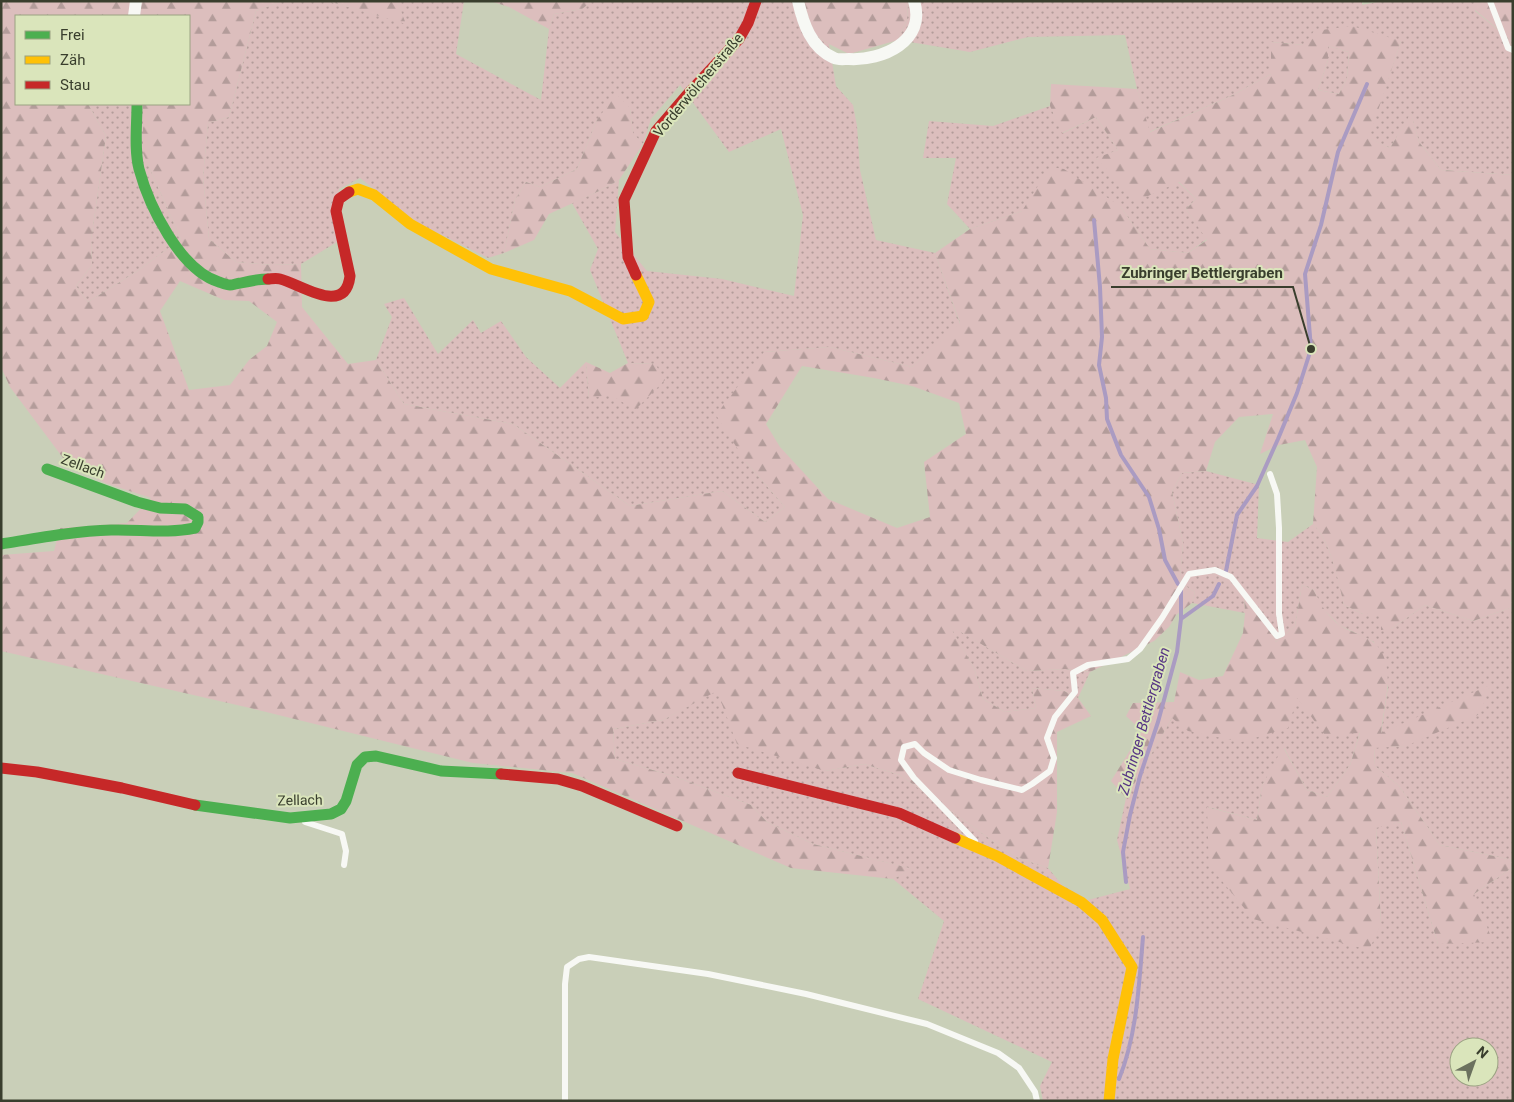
<svg xmlns="http://www.w3.org/2000/svg" width="1514" height="1102" viewBox="0 0 1514 1102" font-family="Roboto,sans-serif">
	<style>
		.grass { fill: url(#grass-dots); fill-rule: evenodd }
		.forest { fill: url(#forest-firs); fill-rule: evenodd }
		.lines { fill: none; stroke-linecap: round; stroke-linejoin: round }
		.stream { stroke: #aa9bc2; stroke-width: 4 }
		.lane { stroke: #f7f8f4; stroke-width: 6 }
		.street { stroke: #f7f8f4; stroke-width: 12 }
		.fast { stroke: #4caf50; stroke-width: 11 }
		.slow { stroke: #ffc107; stroke-width: 11 }
		.jam { stroke: #c62828; stroke-width: 11 }
		.labels { text-anchor: middle; stroke-width: 4; stroke-linejoin: round; paint-order: stroke }
		.street-label { font-size: 14px; fill: #393e2d; stroke: #dae5bb }
		.water-label { font-size: 15px; font-style: italic; fill: #563484; stroke: #dae5bb }
		.leader { fill: none; stroke: #393e2d; stroke-width: 2 }
		.callout-dot { fill: #393e2d; stroke: #dae5bb; stroke-width: 2 }
		.callout-label { font-size: 15px; text-anchor: middle; font-weight: bold; fill: #393e2d; stroke: #dae5bb; stroke-width: 4; stroke-linejoin: round; paint-order: stroke }
	</style>
	<defs>
		<pattern id="grass-dots" width="8" height="8" patternUnits="userSpaceOnUse" patternTransform="scale(1.25)"><rect width="8" height="8" fill="#dcbebd"/><path d="M2 2h.1M6 6h.1" fill="none" stroke="#b39c9a" stroke-width="1.8" stroke-linecap="round"/></pattern>
		<pattern id="forest-firs" width="22" height="20" patternUnits="userSpaceOnUse" patternTransform="scale(1.25)"><rect width="22" height="20" fill="#dcbebd"/><path d="M5 1l3.5 6h-7zM16 11l3.5 6h-7z" fill="#b39c9a"/></pattern>
	</defs>
	<rect width="100%" height="100%" fill="#c9cfb8"/>
	<!-- grass -->
	<path class="grass" d="M 282,1 L 328,1 L 405,23 L 397,1 L 464,1 L 456,54 L 541,100 L 549,29 L 554,14 L 582,9 L 592,1 L 804,1 L 813,33 L 829,44 L 836,86 L 853,105 L 857,126 L 860,170 L 876,240 L 935,253 L 960,324 L 912,367 L 830,347 L 764,352 L 746,462 L 785,507 L 765,522 L 722,491 L 630,506 L 513,424 L 404,404 L 376,360 L 392,317 L 384,304 L 404,298 L 438,354 L 473,320 L 481,333 L 501,321 L 526,357 L 560,388 L 586,362 L 589,398 L 655,364 L 628,363 L 590,270 L 598,249 L 572,203 L 599,191 L 619,180 L 615,232 L 647,271 L 722,279 L 794,296 L 803,215 L 781,129 L 729,152 L 680,85 L 651,119 L 643,144 L 633,134 L 630,108 L 597,120 L 577,169 L 540,187 L 526,182 L 515,200 L 504,253 L 488,258 L 418,223 L 360,178 L 339,189 L 337,242 L 301,264 L 272,265 L 236,262 L 209,239 L 203,177 L 208,123 L 229,117 L 256,11 Z
		M 908,1 L 1362,1 L 1362,5 L 1382,1 L 1475,1 L 1475,11 L 1513,42 L 1513,175 L 1441,170 L 1419,142 L 1411,114 L 1390,148 L 1368,138 L 1401,41 L 1304,45 L 1271,42 L 1271,74 L 1233,95 L 1149,132 L 1137,89 L 1125,35 L 1028,37 L 970,52 L 898,40 L 907,19 Z
		M 1328,46 L 1349,52 L 1347,78 L 1339,94 L 1318,90 L 1328,60 Z
		M 88,104 L 143,104 L 143,153 L 181,239 L 136,272 L 88,302 L 76,286 L 92,265 L 91,240 L 106,136 Z
		M 1050,106 L 1063,133 L 1096,117 L 1118,150 L 1096,159 L 1178,182 L 1196,199 L 1186,209 L 1207,239 L 1188,253 L 1150,249 L 1120,206 L 1022,211 L 970,229 L 947,204 L 956,158 L 923,158 L 929,121 L 993,126 Z
		M 1206,471 L 1259,485 L 1257,538 L 1288,542 L 1313,524 C 1329,538 1340,583 1344,605 L 1363,614 L 1380,614 L 1391,629 L 1425,605 L 1473,621 L 1513,607 L 1513,860 L 1440,845 L 1399,786 L 1375,766 L 1374,747 L 1406,746 L 1381,733 L 1388,687 L 1374,642 L 1339,625 L 1321,607 L 1314,590 L 1302,585 L 1295,626 L 1276,642 L 1253,601 L 1244,591 L 1245,613 L 1192,603 L 1195,592 L 1188,588 L 1180,577 L 1183,543 L 1172,492 L 1182,473 Z
		M 948,624 L 1027,671 L 1065,669 L 1090,672 L 1078,698 L 1064,691 L 1032,688 L 1036,708 L 1005,712 L 983,699 L 974,668 Z
		M 717,690 L 825,771 L 864,764 L 900,775 L 1014,856 L 1048,868 L 1062,885 L 1088,900 L 1130,889 L 1117,840 L 1126,798 L 1172,718 L 1297,697 L 1360,732 L 1350,765 L 1327,797 L 1307,790 L 1284,748 L 1262,786 L 1257,820 L 1208,807 L 1381,924 L 1376,827 L 1401,822 L 1438,944 L 1474,894 L 1513,867 L 1513,1101 L 1043,1101 L 1040,1086 L 1052,1062 L 918,999 L 944,921 L 893,879 L 912,869 L 813,844 L 767,822 L 751,805 L 673,776 L 615,759 L 613,729 L 663,720 ZM 1459,1047 L 1489,1047 L 1489,1077 L 1459,1077 Z"/>
	<!-- forest -->
	<path class="forest" d="M 1,1 L 282,1 L 256,11 L 229,117 L 208,123 L 203,177 L 209,239 L 236,262 L 272,265 L 301,264 L 302,307 L 348,364 L 376,360 L 404,404 L 513,424 L 630,506 L 722,491 L 765,522 L 785,507 L 746,462 L 716,415 L 764,352 L 830,347 L 912,367 L 960,323 L 935,253 L 970,229 L 1022,211 L 1050,167 L 1064,169 L 1120,206 L 1150,249 L 1188,253 L 1207,240 L 1186,209 L 1196,199 L 1179,182 L 1137,201 L 1096,158 L 1118,150 L 1096,117 L 1062,133 L 1050,106 L 1051,84 L 1137,89 L 1150,132 L 1233,95 L 1271,74 L 1271,42 L 1304,45 L 1314,31 L 1352,26 L 1401,41 L 1369,138 L 1390,148 L 1411,113 L 1419,142 L 1441,170 L 1513,175 L 1513,538 L 1510,543 L 1513,551 L 1513,607 L 1473,621 L 1425,605 L 1391,629 L 1381,630 L 1380,614 L 1363,614 L 1344,605 C 1339,583 1330,539 1313,524 L 1317,467 L 1305,440 L 1279,445 L 1260,454 L 1273,414 L 1239,417 L 1215,442 L 1206,471 L 1182,473 L 1172,492 L 1183,543 L 1180,577 L 1188,588 L 1195,592 L 1192,603 L 1176,615 L 1169,627 L 1154,641 L 1090,672 L 1065,669 L 1027,671 L 949,625 L 974,668 L 983,699 L 1005,712 L 1036,708 L 1032,688 L 1064,691 L 1078,698 L 1091,716 L 1057,732 L 1057,812 L 1048,868 L 1014,856 L 900,775 L 864,764 L 825,771 L 737,744 L 717,691 L 663,720 L 613,729 L 615,759 L 673,776 L 751,805 L 767,822 L 813,844 L 913,869 L 893,879 L 791,868 L 572,773 L 473,763 L 250,708 L 1,651 L 1,555 L 54,551 L 60,528 L 127,523 L 151,498 L 105,483 L 66,462 L 10,387 L 1,367 ZM 16,16 L 189,16 L 189,104 L 143,104 L 143,153 L 181,239 L 136,272 L 88,302 L 76,286 L 92,265 L 91,240 L 106,136 L 88,104 L 16,104 ZM 1328,46 L 1349,52 L 1347,78 L 1339,94 L 1318,90 L 1328,60 ZM 180,281 L 224,300 L 249,301 L 277,322 L 267,346 L 249,360 L 230,385 L 189,390 L 160,311 ZM 802,366 L 874,378 L 912,386 L 959,403 L 966,434 L 924,462 L 930,517 L 897,528 L 828,499 L 780,447 L 766,424 Z
		M 328,1 L 397,1 L 406,24 Z
		M 490,1 L 592,1 L 582,9 L 554,14 L 549,29 L 509,7 Z
		M 804,1 L 908,1 L 907,19 L 898,40 L 849,54 L 829,44 L 813,33 Z
		M 1475,1 L 1513,1 L 1513,42 L 1475,10 Z
		M 616,94 L 630,108 L 633,133 L 643,144 L 619,180 L 599,191 L 549,214 L 534,240 L 504,253 L 515,200 L 526,182 L 540,187 L 577,169 L 597,120 Z
		M 586,362 L 610,373 L 628,363 L 655,364 L 665,380 L 635,410 L 611,395 L 589,398 Z
		M 1302,585 L 1314,590 C 1320,604 1326,614 1338,624 C 1356,637 1378,635 1385,660 C 1392,684 1383,709 1381,733 L 1490,685 L 1480,714 L 1406,746 L 1374,748 L 1375,766 L 1399,786 L 1440,845 L 1513,860 L 1513,867 L 1474,894 L 1493,942 L 1438,944 L 1401,822 L 1376,828 L 1381,924 L 1369,950 L 1253,919 L 1209,865 L 1207,807 L 1257,820 L 1262,786 L 1283,747 L 1307,790 L 1327,797 L 1350,765 L 1360,733 L 1325,735 L 1297,698 L 1288,728 L 1241,742 L 1188,731 L 1172,718 L 1126,798 L 1111,781 L 1142,731 L 1126,716 L 1133,703 L 1174,702 L 1180,672 L 1199,680 L 1223,676 L 1243,633 L 1245,613 L 1244,590 L 1253,601 L 1276,642 L 1295,626 Z"/>
	<g class="lines">
		<!-- stream -->
		<path class="stream" d="M 1094,220 L 1100,287 L 1102,337 L 1099,365 L 1106,398 L 1107,419 L 1121,455 L 1149,497 L 1159,529 L 1165,560 L 1178,584
			M 1226,571 L 1237,515 L 1257,486 L 1278,439 L 1297,393 L 1311,349 L 1305,274 L 1321,225 L 1338,152 L 1367,84
			M 1181,619 L 1181,589
			M 1126,882 L 1123,852 L 1130,815 L 1140,776 L 1158,722 L 1177,652 L 1181,619 L 1213,596 L 1219,584
			M 1119,1079 C 1137,1035 1139,984 1143,937"/>
		<!-- lane -->
		<path class="lane" d="M 1490,1 L 1508,48 L 1513,50
			M 305,822 L 342,834 L 346,851 L 344,865
			M 975,841 L 914,778 L 901,760 L 904,747 L 915,744 L 924,753 L 949,770 L 981,780 L 1022,790 L 1032,784 L 1050,771 L 1054,758 L 1047,738 L 1055,717 L 1075,692 L 1073,673 L 1088,665 L 1128,659 L 1140,649 L 1162,618 L 1189,574 L 1215,570 L 1231,577 L 1277,636 L 1282,634 L 1279,614 L 1279,528 L 1277,494 L 1270,474
			M 565,1101 L 565,984 L 567,967 L 579,959 L 589,957 L 708,974 L 806,994 L 927,1024 L 998,1053 L 1019,1068 L 1035,1092 L 1037,1101"/>
		<!-- street -->
		<path class="street" d="M 798,1 C 803,23 811,48 834,58 C 838,60 844,59 849,59 C 882,61 927,41 914,1
			M 134,16 L 136,1"/>
		<!-- fast -->
		<path class="fast" d="M 137,104 C 137,125 134,149 139,169 C 149,206 180,270 219,282 C 222,283 227,285 230,285 C 233,285 238,283 241,283 C 250,281 259,279 268,279
			M 1,544 C 38,538 74,531 111,530 C 139,529 167,534 195,528 L 198,522 L 198,517 L 185,509 L 160,508 L 137,502 L 47,469
			M 195,805 L 290,818 L 331,814 L 341,809 L 346,801 L 357,765 L 365,757 L 376,756 L 441,771 L 501,774"/>
		<!-- slow -->
		<path class="slow" d="M 349,192 L 358,189 L 374,195 L 410,224 L 491,269 L 570,291 L 623,319 L 643,316 L 649,302 L 636,275
			M 955,838 L 997,856 L 1081,902 L 1102,920 L 1132,967 L 1113,1059 L 1109,1101"/>
		<!-- jam -->
		<path class="jam" d="M 636,275 L 628,257 L 624,200 L 656,131 L 686,96 L 739,39 L 748,23 L 756,1
			M 268,279 C 271,279 276,278 280,279 C 301,284 345,317 350,276 L 336,211 L 339,199 L 349,192
			M 1,768 L 37,772 L 122,788 L 195,805
			M 738,773 L 899,813 L 955,838
			M 501,774 L 558,779 L 582,786 L 677,826"/>
	</g>
	<g class="labels">
		<!-- street labels -->
		<g class="street-label">
			<text transform="translate(698 85) rotate(-50)" y="5">Vorderwölcherstraße</text>
			<text transform="translate(83 466) rotate(20)" y="5">Zellach</text>
			<text transform="translate(300 800) rotate(-1)" y="5">Zellach</text>
		</g>
		<!-- water labels -->
		<g class="water-label">
			<text transform="translate(1144 721) rotate(-74)" y="5">Zubringer Bettlergraben</text>
		</g>
	</g>
	<!-- callouts -->
	<path class="leader" d="M1311 349L1293 287H1111"/>
	<circle class="callout-dot" cx="1311" cy="349" r="5"/>
	<g class="callout-label">
		<text x="1202" y="278">Zubringer Bettlergraben</text>
	</g>
	<!-- border -->
	<rect width="1514" height="1102" fill="none" stroke="#393e2d" stroke-width="5"/>
	<!-- legend -->
	<rect x="15" y="15" width="175" height="90" fill="#dae5bb" stroke="#9aa282"/>
	<rect x="25" y="31" width="25" height="8" fill="#4caf50" stroke="#9aa282"/>
	<text x="60" y="40" font-size="15" fill="#393e2d">Frei</text>
	<rect x="25" y="56" width="25" height="8" fill="#ffc107" stroke="#9aa282"/>
	<text x="60" y="65" font-size="15" fill="#393e2d">Zäh</text>
	<rect x="25" y="81" width="25" height="8" fill="#c62828" stroke="#9aa282"/>
	<text x="60" y="90" font-size="15" fill="#393e2d">Stau</text>
	<!-- north arrow -->
	<g transform="translate(1474 1062) rotate(41)"><circle r="24" fill="#dae5bb" stroke="#9aa282"/>
	<path d="M0-4L9 19L0 12L-9 19Z" fill="#6b715e"/>
	<text y="-8" font-size="14" font-weight="bold" text-anchor="middle" fill="#393e2d">N</text>
	</g>
</svg>
